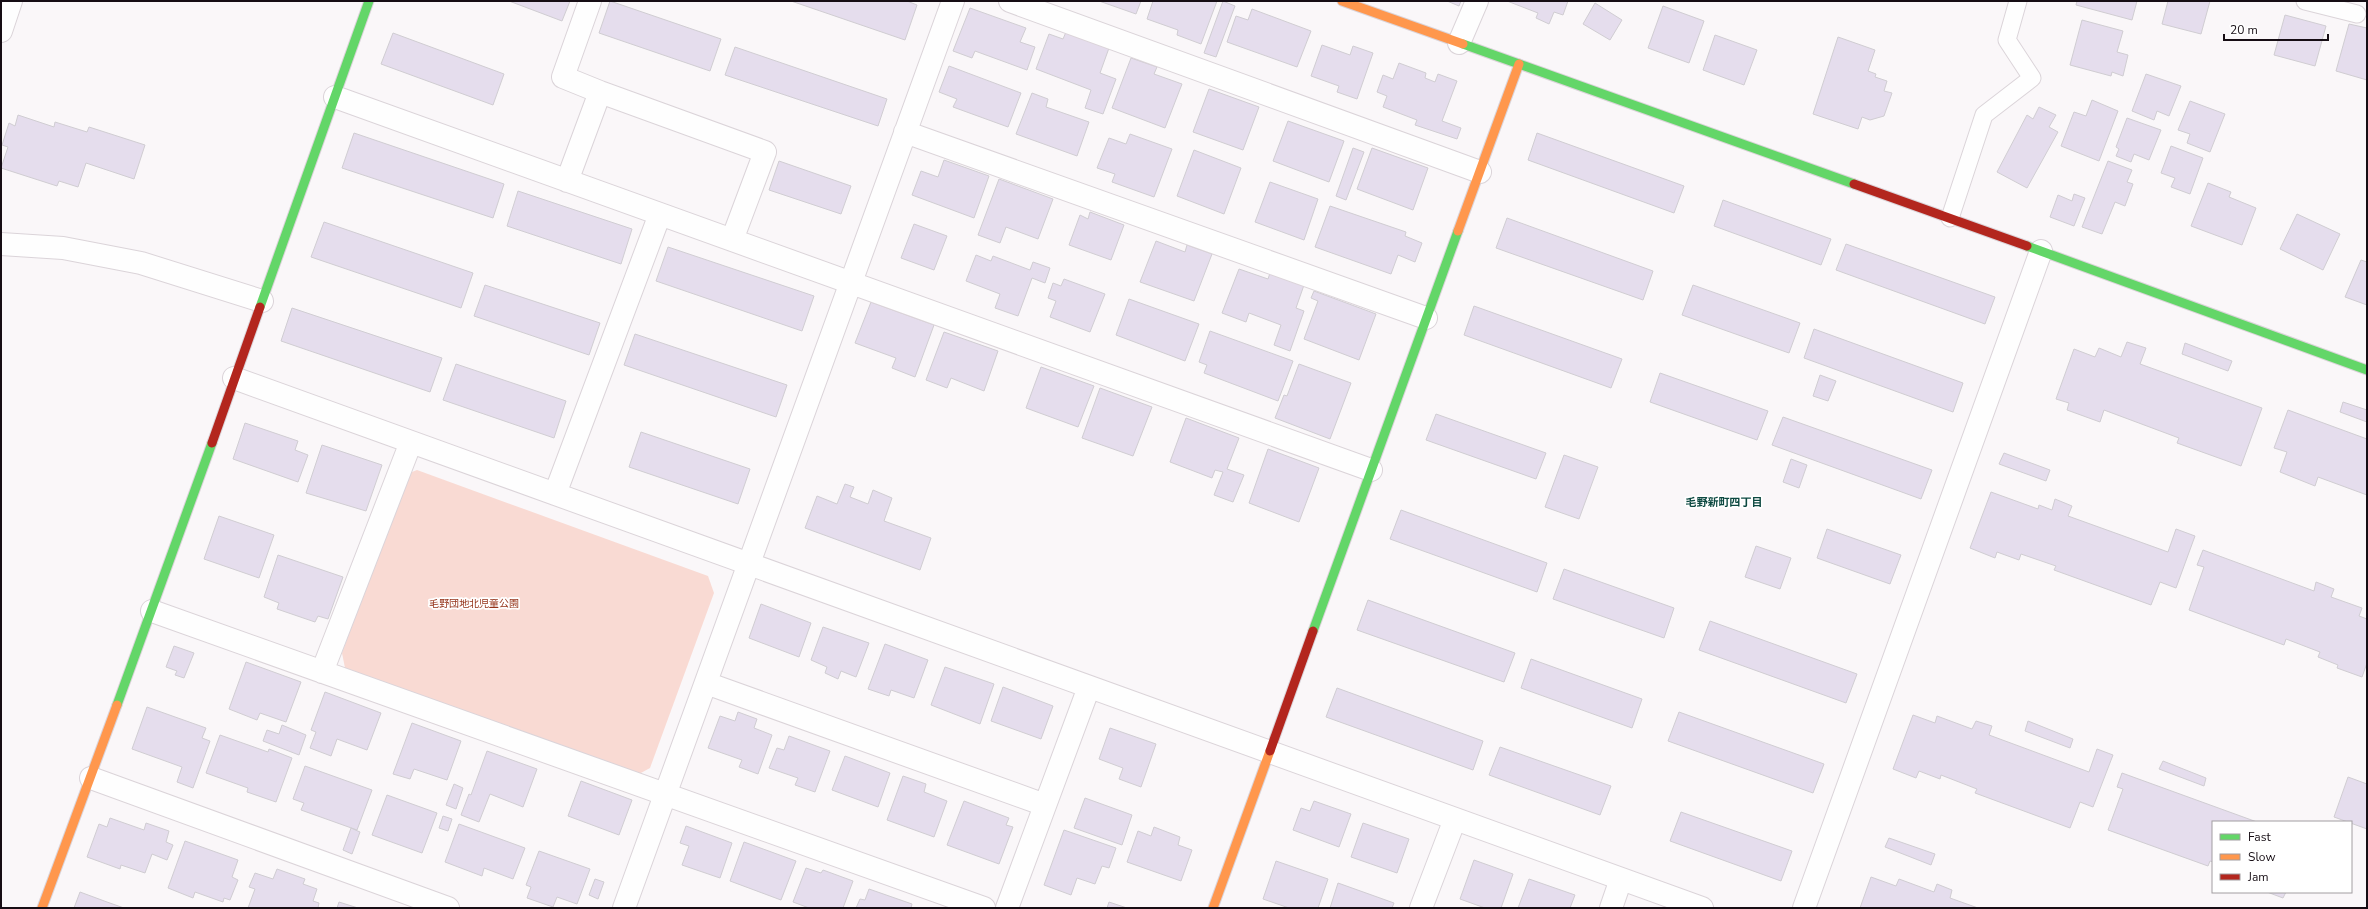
<svg xmlns="http://www.w3.org/2000/svg" width="2368" height="909" viewBox="0 0 2368 909" font-family="'Nunito Sans','Noto Sans JP',sans-serif">
	<style>
		.green { fill: #f9dad3 }
		.building { fill: #e5dded; stroke: #d0cdd2 }
		.lines { fill: none; stroke-linecap: round; stroke-linejoin: round }
		.lane-casing { stroke: #dbd4d9; stroke-width: 19 }
		.street-casing { stroke: #dbd4d9; stroke-width: 24 }
		.fast-casing { stroke: #dbd4d9; stroke-width: 11 }
		.slow-casing { stroke: #dbd4d9; stroke-width: 11 }
		.jam-casing { stroke: #dbd4d9; stroke-width: 11 }
		.lane { stroke: #fefefe; stroke-width: 17 }
		.street { stroke: #fefefe; stroke-width: 22 }
		.fast { stroke: #63d668; stroke-width: 9 }
		.slow { stroke: #ff974d; stroke-width: 9 }
		.jam { stroke: #b3261e; stroke-width: 9 }
		.labels { text-anchor: middle; stroke-width: 3.5; stroke-linejoin: round; paint-order: stroke }
		.park-label { font-size: 10px; fill: #943218; stroke: #fff }
		.neighbourhood-label { font-size: 11px; font-weight: bold; fill: #0b4840; stroke: #fff }
	</style>
	<rect width="100%" height="100%" fill="#faf7f9"/>
	<!-- green -->
	<path class="green" d="M 417,470 L 708,576 L 714,593 L 650,768 L 639,774 L 345,668 L 342,653 L 407,474 Z"/>
	<!-- building -->
	<path class="building" d="M 509,1 L 570,1 L 562,21 Z
		M 610,1 L 721,39 L 710,71 L 599,33 Z
		M 791,1 L 907,1 L 917,5 L 905,40 Z
		M 1099,1 L 1141,1 L 1136,14 Z
		M 1153,1 L 1217,1 L 1201,44 L 1177,35 L 1178,30 L 1147,19 Z
		M 1223,1 L 1235,6 L 1216,57 L 1204,53 Z
		M 1447,1 L 1461,1 L 1459,6 Z
		M 1507,1 L 1568,1 L 1563,15 L 1554,12 L 1549,24 L 1536,18 L 1538,13 Z
		M 2077,1 L 2137,1 L 2132,20 L 2076,5 Z
		M 2168,1 L 2210,1 L 2201,34 L 2162,24 Z
		M 1595,3 L 1622,20 L 1610,40 L 1583,24 Z
		M 1663,6 L 1704,21 L 1689,63 L 1648,48 Z
		M 970,8 L 1026,28 L 1020,42 L 1035,47 L 1027,70 L 975,51 L 972,58 L 953,51 Z
		M 1252,9 L 1311,31 L 1297,67 L 1227,42 L 1236,16 L 1248,20 Z
		M 2285,15 L 2326,26 L 2315,66 L 2274,55 Z
		M 2082,20 L 2123,31 L 2117,52 L 2128,55 L 2123,76 L 2112,72 L 2111,76 L 2070,65 Z
		M 2349,24 L 2367,28 L 2367,80 L 2336,71 Z
		M 1066,32 L 1109,48 L 1100,73 L 1116,79 L 1103,114 L 1085,108 L 1091,90 L 1036,69 L 1049,34 L 1063,39 Z
		M 393,33 L 504,74 L 493,105 L 381,64 Z
		M 1715,35 L 1757,50 L 1744,85 L 1703,70 Z
		M 1838,37 L 1875,50 L 1868,71 L 1876,74 L 1875,77 L 1887,81 L 1884,91 L 1892,93 L 1884,116 L 1870,120 L 1862,117 L 1858,129 L 1813,114 Z
		M 1322,45 L 1350,55 L 1353,46 L 1373,53 L 1357,99 L 1337,92 L 1339,86 L 1311,76 Z
		M 735,47 L 887,99 L 878,126 L 725,75 Z
		M 1131,58 L 1157,67 L 1154,74 L 1182,84 L 1165,128 L 1112,108 Z
		M 1399,63 L 1426,73 L 1425,78 L 1435,82 L 1438,74 L 1457,81 L 1442,121 L 1461,128 L 1457,139 L 1415,125 L 1417,120 L 1383,107 L 1387,96 L 1377,92 L 1383,75 L 1393,79 Z
		M 949,66 L 1021,93 L 1008,127 L 953,107 L 957,99 L 939,92 Z
		M 2146,74 L 2181,86 L 2169,116 L 2157,111 L 2154,120 L 2132,111 Z
		M 1209,89 L 1259,107 L 1243,150 L 1193,132 Z
		M 1032,93 L 1048,99 L 1046,107 L 1089,122 L 1077,156 L 1016,134 Z
		M 2092,100 L 2118,111 L 2099,161 L 2061,146 L 2074,112 L 2086,116 Z
		M 2190,101 L 2225,114 L 2210,152 L 2187,143 L 2190,134 L 2178,130 Z
		M 2039,107 L 2056,115 L 2049,127 L 2058,132 L 2027,188 L 1997,172 L 2027,115 L 2033,119 Z
		M 18,115 L 54,127 L 55,122 L 87,132 L 89,127 L 145,145 L 134,179 L 86,163 L 78,187 L 59,181 L 57,186 L 1,168 L 8,147 L 2,145 L 9,123 L 15,126 Z
		M 2127,118 L 2161,130 L 2149,160 L 2134,154 L 2131,162 L 2116,156 L 2119,149 L 2116,147 Z
		M 1288,121 L 1344,141 L 1329,182 L 1273,161 Z
		M 354,133 L 504,184 L 493,218 L 342,168 Z
		M 1537,133 L 1684,186 L 1674,213 L 1528,160 Z
		M 1130,134 L 1172,149 L 1154,197 L 1112,182 L 1115,174 L 1097,168 L 1109,138 L 1126,144 Z
		M 2171,146 L 2203,158 L 2190,194 L 2171,187 L 2175,178 L 2161,173 Z
		M 1353,148 L 1364,152 L 1346,200 L 1336,196 Z
		M 1372,148 L 1428,168 L 1413,210 L 1357,189 Z
		M 1194,150 L 1241,168 L 1224,214 L 1177,196 Z
		M 944,160 L 989,176 L 974,218 L 912,195 L 921,171 L 938,177 Z
		M 779,161 L 851,186 L 841,214 L 769,190 Z
		M 2108,161 L 2132,170 L 2127,182 L 2133,184 L 2125,206 L 2115,202 L 2102,234 L 2082,227 Z
		M 999,179 L 1053,199 L 1038,239 L 1006,227 L 1000,243 L 978,235 Z
		M 1270,182 L 1318,199 L 1304,240 L 1255,222 Z
		M 2208,183 L 2231,192 L 2229,197 L 2256,208 L 2242,245 L 2191,226 Z
		M 518,191 L 632,229 L 621,264 L 507,226 Z
		M 2074,194 L 2085,198 L 2074,226 L 2050,217 L 2058,195 L 2072,201 Z
		M 1723,200 L 1831,239 L 1821,265 L 1714,226 Z
		M 1330,206 L 1406,232 L 1405,236 L 1422,243 L 1415,262 L 1398,255 L 1391,274 L 1315,247 Z
		M 1090,212 L 1124,225 L 1111,260 L 1069,245 L 1080,215 L 1088,219 Z
		M 2297,214 L 2340,234 L 2323,270 L 2280,249 Z
		M 1507,218 L 1653,271 L 1643,300 L 1496,248 Z
		M 324,222 L 473,273 L 461,308 L 311,257 Z
		M 914,224 L 947,236 L 934,270 L 901,258 Z
		M 1156,241 L 1185,252 L 1187,245 L 1212,254 L 1194,301 L 1140,282 Z
		M 1846,244 L 1995,297 L 1985,324 L 1836,270 Z
		M 668,247 L 814,296 L 802,331 L 656,281 Z
		M 976,255 L 991,261 L 993,256 L 1030,270 L 1033,262 L 1050,268 L 1045,283 L 1032,278 L 1018,316 L 995,308 L 1000,294 L 966,281 Z
		M 2361,260 L 2367,262 L 2367,305 L 2345,297 Z
		M 1239,269 L 1268,279 L 1270,273 L 1304,285 L 1296,308 L 1304,311 L 1290,351 L 1274,345 L 1281,325 L 1249,313 L 1246,322 L 1222,313 Z
		M 1064,279 L 1105,294 L 1090,332 L 1050,317 L 1056,301 L 1048,298 L 1053,283 L 1061,286 Z
		M 485,285 L 600,323 L 589,355 L 474,316 Z
		M 1693,285 L 1800,323 L 1789,353 L 1682,315 Z
		M 1314,291 L 1376,314 L 1359,360 L 1304,339 L 1318,301 L 1311,298 Z
		M 1129,299 L 1199,324 L 1185,361 L 1116,335 Z
		M 871,302 L 934,325 L 915,377 L 892,368 L 896,358 L 855,343 Z
		M 1474,306 L 1622,359 L 1611,388 L 1464,335 Z
		M 292,308 L 442,358 L 430,392 L 281,341 Z
		M 1814,329 L 1963,383 L 1953,412 L 1804,358 Z
		M 1210,331 L 1293,361 L 1278,401 L 1204,373 L 1207,365 L 1199,362 Z
		M 944,332 L 998,351 L 984,391 L 951,378 L 947,388 L 926,380 Z
		M 635,334 L 787,385 L 776,417 L 624,365 Z
		M 2127,342 L 2146,348 L 2140,364 L 2262,408 L 2241,466 L 2177,443 L 2179,438 L 2104,410 L 2100,422 L 2067,410 L 2069,403 L 2056,399 L 2074,349 L 2095,357 L 2099,348 L 2121,357 Z
		M 2185,343 L 2232,361 L 2228,371 L 2182,354 Z
		M 456,364 L 566,401 L 554,438 L 443,400 Z
		M 1299,364 L 1351,383 L 1330,439 L 1275,418 L 1284,395 L 1287,396 Z
		M 1041,367 L 1094,386 L 1078,427 L 1026,408 Z
		M 1660,373 L 1768,411 L 1757,440 L 1650,402 Z
		M 1820,375 L 1836,381 L 1828,401 L 1813,396 Z
		M 1100,388 L 1152,407 L 1133,456 L 1082,438 Z
		M 2343,402 L 2367,410 L 2367,422 L 2340,412 Z
		M 2288,410 L 2367,439 L 2367,495 L 2318,477 L 2315,486 L 2280,472 L 2287,452 L 2274,448 Z
		M 1436,414 L 1546,453 L 1536,479 L 1426,440 Z
		M 1783,417 L 1932,470 L 1921,499 L 1772,445 Z
		M 1186,418 L 1239,438 L 1227,469 L 1244,475 L 1233,502 L 1214,495 L 1223,472 L 1215,470 L 1212,478 L 1170,462 Z
		M 245,423 L 298,441 L 295,450 L 308,455 L 298,482 L 233,459 Z
		M 641,432 L 750,469 L 738,504 L 629,467 Z
		M 322,445 L 382,465 L 366,511 L 306,493 Z
		M 1268,449 L 1319,468 L 1299,522 L 1249,503 Z
		M 2004,453 L 2050,470 L 2046,481 L 1999,464 Z
		M 1564,455 L 1598,467 L 1579,519 L 1545,507 Z
		M 1791,459 L 1807,465 L 1799,488 L 1783,482 Z
		M 845,484 L 854,487 L 850,497 L 868,504 L 873,490 L 892,498 L 884,521 L 931,538 L 920,570 L 805,528 L 817,496 L 837,504 Z
		M 1991,492 L 2038,509 L 2039,505 L 2052,510 L 2055,499 L 2072,506 L 2068,516 L 2168,552 L 2176,529 L 2195,536 L 2176,588 L 2160,582 L 2151,605 L 2054,570 L 2056,566 L 2021,554 L 2019,560 L 1997,552 L 1995,558 L 1970,548 Z
		M 1401,510 L 1547,563 L 1537,592 L 1390,539 Z
		M 219,516 L 274,535 L 259,578 L 204,559 Z
		M 1827,529 L 1901,555 L 1890,584 L 1817,558 Z
		M 1756,546 L 1791,558 L 1780,589 L 1745,577 Z
		M 2203,550 L 2314,591 L 2316,582 L 2334,589 L 2331,597 L 2362,608 L 2359,616 L 2367,619 L 2367,663 L 2362,677 L 2337,668 L 2338,665 L 2318,657 L 2320,652 L 2286,639 L 2284,645 L 2189,610 L 2204,567 L 2197,565 Z
		M 278,555 L 343,577 L 328,619 L 318,616 L 315,622 L 277,609 L 279,603 L 264,597 Z
		M 1564,569 L 1674,608 L 1664,638 L 1553,599 Z
		M 1368,600 L 1515,653 L 1504,682 L 1357,630 Z
		M 761,604 L 811,623 L 799,657 L 749,638 Z
		M 1710,621 L 1857,674 L 1846,703 L 1699,650 Z
		M 823,627 L 869,643 L 856,677 L 841,671 L 838,679 L 825,673 L 827,667 L 811,660 Z
		M 885,644 L 928,660 L 914,698 L 891,690 L 889,696 L 868,689 Z
		M 174,646 L 194,653 L 184,678 L 175,675 L 177,671 L 166,667 Z
		M 1531,659 L 1642,699 L 1632,728 L 1521,688 Z
		M 246,662 L 301,682 L 286,722 L 260,713 L 257,720 L 229,709 Z
		M 945,667 L 994,684 L 980,724 L 931,705 Z
		M 1003,687 L 1053,706 L 1041,739 L 991,721 Z
		M 1337,688 L 1483,741 L 1473,770 L 1326,717 Z
		M 325,692 L 381,713 L 367,750 L 337,739 L 331,756 L 310,748 L 316,732 L 311,730 Z
		M 147,707 L 206,728 L 202,738 L 210,741 L 193,788 L 177,782 L 182,767 L 132,749 Z
		M 738,712 L 757,719 L 754,728 L 772,735 L 758,774 L 739,767 L 742,760 L 708,748 L 720,716 L 735,721 Z
		M 1679,712 L 1824,764 L 1813,793 L 1668,741 Z
		M 1913,715 L 1935,723 L 1937,716 L 1972,729 L 1976,721 L 1992,726 L 1989,735 L 2089,772 L 2097,749 L 2113,755 L 2093,807 L 2080,802 L 2070,828 L 1975,793 L 1977,789 L 1941,775 L 1940,779 L 1919,771 L 1916,778 L 1893,769 Z
		M 2028,721 L 2073,739 L 2070,748 L 2025,731 Z
		M 412,723 L 461,741 L 447,780 L 414,769 L 410,779 L 393,774 Z
		M 282,725 L 306,735 L 299,755 L 263,741 L 267,730 L 279,734 Z
		M 1110,728 L 1156,744 L 1141,787 L 1119,779 L 1123,768 L 1099,759 Z
		M 220,735 L 268,752 L 269,749 L 292,758 L 276,802 L 247,792 L 248,788 L 206,773 Z
		M 789,736 L 830,751 L 815,792 L 795,785 L 798,778 L 769,768 L 777,748 L 784,750 Z
		M 1500,747 L 1611,786 L 1600,815 L 1489,775 Z
		M 487,751 L 537,769 L 523,807 L 490,794 L 479,822 L 461,815 L 469,794 L 471,795 Z
		M 845,756 L 890,773 L 878,807 L 832,790 Z
		M 2163,761 L 2206,778 L 2204,786 L 2159,769 Z
		M 305,766 L 372,790 L 357,830 L 301,810 L 304,803 L 293,799 Z
		M 2122,773 L 2257,822 L 2213,822 L 2213,862 L 2210,861 L 2208,866 L 2108,830 L 2123,789 L 2117,787 Z
		M 903,776 L 926,784 L 924,792 L 947,801 L 934,837 L 887,820 Z
		M 2348,777 L 2367,784 L 2367,829 L 2334,817 Z
		M 581,781 L 632,800 L 619,835 L 568,816 Z
		M 454,784 L 463,788 L 456,809 L 446,805 Z
		M 387,795 L 437,813 L 422,853 L 372,835 Z
		M 1085,798 L 1132,815 L 1122,845 L 1074,828 Z
		M 964,801 L 1009,818 L 1006,825 L 1013,827 L 999,864 L 947,845 Z
		M 1314,801 L 1351,814 L 1339,847 L 1293,830 L 1301,808 L 1310,811 Z
		M 1681,812 L 1792,851 L 1781,881 L 1670,841 Z
		M 443,816 L 452,819 L 448,831 L 439,828 Z
		M 110,818 L 144,830 L 146,823 L 169,831 L 166,842 L 173,845 L 167,860 L 152,854 L 145,873 L 121,865 L 120,869 L 87,857 L 99,824 L 107,827 Z
		M 1363,823 L 1409,839 L 1397,873 L 1351,857 Z
		M 459,824 L 525,848 L 513,879 L 484,868 L 482,876 L 445,862 Z
		M 686,826 L 732,843 L 720,878 L 682,865 L 689,846 L 680,843 Z
		M 1154,827 L 1180,837 L 1178,845 L 1192,850 L 1181,881 L 1127,862 L 1138,831 L 1151,836 Z
		M 351,828 L 360,832 L 352,854 L 343,850 Z
		M 1064,830 L 1116,848 L 1109,868 L 1102,866 L 1095,884 L 1077,878 L 1071,895 L 1044,885 Z
		M 1889,838 L 1935,854 L 1931,865 L 1885,847 Z
		M 185,841 L 238,860 L 232,877 L 238,880 L 230,900 L 224,898 L 223,902 L 195,892 L 193,898 L 168,888 Z
		M 744,842 L 796,861 L 781,900 L 730,881 Z
		M 539,851 L 590,869 L 577,904 L 557,897 L 553,907 L 527,898 L 531,887 L 526,885 Z
		M 1474,860 L 1513,874 L 1501,908 L 1485,908 L 1460,899 Z
		M 1276,861 L 1328,879 L 1318,908 L 1289,908 L 1263,899 Z
		M 806,868 L 821,873 L 823,870 L 853,881 L 843,908 L 809,908 L 793,902 Z
		M 277,869 L 305,879 L 303,884 L 317,889 L 313,901 L 319,903 L 318,908 L 248,908 L 255,889 L 249,887 L 255,873 L 273,879 Z
		M 1871,877 L 1896,886 L 1899,879 L 1934,892 L 1937,884 L 1952,890 L 1950,898 L 1978,908 L 1860,908 Z
		M 595,879 L 604,882 L 598,899 L 589,895 Z
		M 1529,879 L 1575,895 L 1570,908 L 1518,908 Z
		M 1338,883 L 1394,903 L 1392,908 L 1330,908 Z
		M 869,889 L 912,904 L 911,908 L 856,908 L 860,899 L 865,900 Z
		M 80,892 L 107,902 L 124,908 L 74,908 Z
		M 2267,892 L 2286,892 L 2283,898 Z
		M 339,902 L 358,908 L 337,908 Z
		M 1109,902 L 1127,908 L 1107,908 Z"/>
	<g class="lines">
		<defs>
			<path id="lane" d="M 2305,1 L 2357,14
				M 1950,218 L 1984,115 L 2032,78 L 2007,40 L 2018,1"/>
			<path id="street" d="M 1010,1 L 1480,172
				M 1,31 L 11,1
				M 1459,43 L 1477,1
				M 600,92 L 765,152 L 732,240
				M 335,97 L 1371,470
				M 905,132 L 1426,318
				M 567,181 L 600,92 L 563,77 L 590,1
				M 1,244 L 63,248 L 141,263 L 262,301
				M 234,378 L 1702,908
				M 555,494 L 660,214
				M 152,611 L 984,908
				M 322,672 L 411,442
				M 706,683 L 1045,805
				M 91,778 L 448,908
				M 624,908 L 953,1
				M 1007,908 L 1089,687
				M 1421,908 L 1455,819
				M 1611,908 L 1621,879
				M 1804,908 L 2041,251"/>
			<path id="fast" d="M 1463,44 L 1854,184
				M 2027,246 L 2367,370
				M 260,307 L 369,1
				M 1313,631 L 1458,231
				M 117,705 L 212,443"/>
			<path id="slow" d="M 1342,1 L 1463,44
				M 1458,231 L 1519,64
				M 42,908 L 117,705
				M 1213,908 L 1270,751"/>
			<path id="jam" d="M 1854,184 L 2027,246
				M 212,443 L 260,307
				M 1270,751 L 1313,631"/>
		</defs>
		<!-- lane casing -->
		<use href="#lane" class="lane-casing"/>
		<!-- street casing -->
		<use href="#street" class="street-casing"/>
		<!-- fast casing -->
		<use href="#fast" class="fast-casing"/>
		<!-- slow casing -->
		<use href="#slow" class="slow-casing"/>
		<!-- jam casing -->
		<use href="#jam" class="jam-casing"/>
		<!-- lane -->
		<use href="#lane" class="lane"/>
		<!-- street -->
		<use href="#street" class="street"/>
		<!-- fast -->
		<use href="#fast" class="fast"/>
		<!-- slow -->
		<use href="#slow" class="slow"/>
		<!-- jam -->
		<use href="#jam" class="jam"/>
	</g>
	<g class="labels">
		<!-- park labels -->
		<g class="park-label">
			<text x="474" y="607">毛野団地北児童公園</text>
		</g>
		<!-- neighbourhood labels -->
		<g class="neighbourhood-label">
			<text x="1724" y="506">毛野新町四丁目</text>
		</g>
	</g>
	<!-- border -->
	<rect width="2368" height="909" fill="none" stroke="#160d14" stroke-width="4"/>
	<!-- legend -->
	<rect x="2212" y="821" width="140" height="72" fill="#ffffff" stroke="#a29ea1"/>
	<rect x="2220" y="834" width="20" height="6" fill="#63d668" stroke="#a29ea1"/>
	<text x="2248" y="841" font-size="12" fill="#160d14">Fast</text>
	<rect x="2220" y="854" width="20" height="6" fill="#ff974d" stroke="#a29ea1"/>
	<text x="2248" y="861" font-size="12" fill="#160d14">Slow</text>
	<rect x="2220" y="874" width="20" height="6" fill="#b3261e" stroke="#a29ea1"/>
	<text x="2248" y="881" font-size="12" fill="#160d14">Jam</text>
	<!-- scale -->
	<path d="M2224 34v6h104v-6" fill="none" stroke="#160d14" stroke-width="2"/>
	<text x="2230" y="34" font-size="12" fill="#160d14" stroke="#ffffff" stroke-width="3" paint-order="stroke">20 m</text>
</svg>
